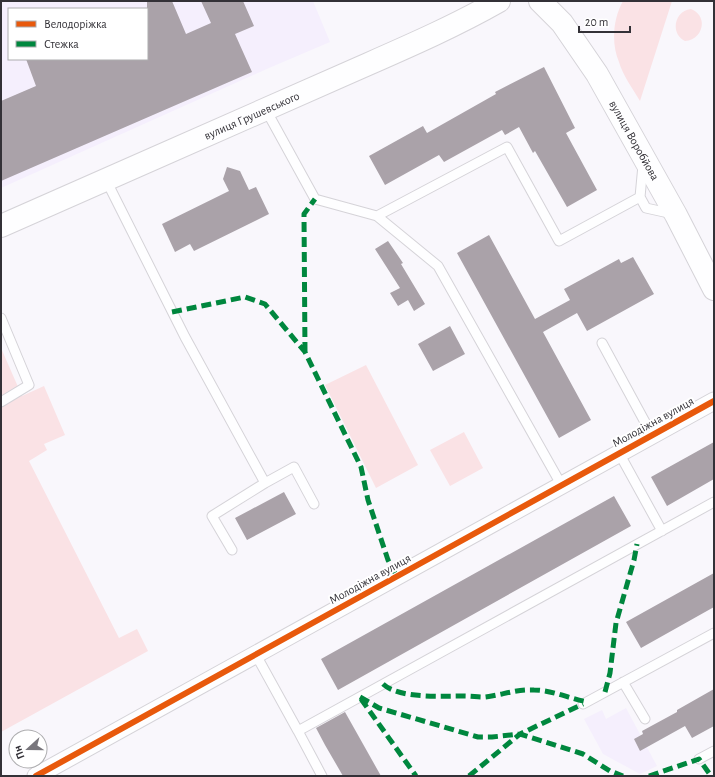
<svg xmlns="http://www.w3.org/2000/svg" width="715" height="777" viewBox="0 0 715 777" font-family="'Alegreya Sans',sans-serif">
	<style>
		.built { fill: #f5effd; fill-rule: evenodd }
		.green { fill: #fae2e5 }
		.building { fill: #aaa2a9 }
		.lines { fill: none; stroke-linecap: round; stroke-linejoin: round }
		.service-casing { stroke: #d5d3d8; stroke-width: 11 }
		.minor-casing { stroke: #d5d3d8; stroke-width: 19 }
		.secondary-casing { stroke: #d5d3d8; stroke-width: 24 }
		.service { stroke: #fefeff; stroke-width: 9 }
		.minor { stroke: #fefeff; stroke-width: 17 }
		.secondary { stroke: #fefeff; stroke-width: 22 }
		.quiet { stroke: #00873e; stroke-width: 5; stroke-dasharray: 10 5; stroke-linecap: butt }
		.cycleway-casing { stroke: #fff; stroke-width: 8 }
		.cycleway { stroke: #e8590c; stroke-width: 6 }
		.labels { text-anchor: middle; stroke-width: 4; stroke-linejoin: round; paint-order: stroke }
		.street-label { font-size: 12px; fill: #333137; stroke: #fff }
	</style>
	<rect width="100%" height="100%" fill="#f9f7fc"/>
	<!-- built -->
	<path class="built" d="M 1,1 L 313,1 L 330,42 L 269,68 L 1,188 ZM 9,9 L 147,9 L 147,59 L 9,59 Z
		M 626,708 L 657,766 L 640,774 L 603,754 L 584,719 L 602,710 L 606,719 Z"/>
	<!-- green -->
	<path class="green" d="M 623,1 L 672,1 L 640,101 C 633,89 623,76 619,62 C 611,43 613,19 623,1 Z
		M 691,9 C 709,16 703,40 685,41 C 670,34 674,11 691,9 Z
		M 1,348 L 22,396 L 44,386 L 65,435 L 44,444 L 47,450 L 29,461 L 119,638 L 137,629 L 148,651 L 1,732 Z
		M 366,365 L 418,465 L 376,488 L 325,385 Z
		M 464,432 L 483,468 L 450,486 L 430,450 Z"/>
	<!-- building -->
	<path class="building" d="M 147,1 L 172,1 L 186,34 L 211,23 L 201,1 L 243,1 L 254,26 L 235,34 L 252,72 L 1,181 L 1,101 L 36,86 L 26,59 L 147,59 Z
		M 544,67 L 575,128 L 566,133 L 597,190 L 567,207 L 535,151 L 533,153 L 519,127 L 505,135 L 502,130 L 444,162 L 439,155 L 385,185 L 369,156 L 423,126 L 427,133 L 496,94 L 495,92 Z
		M 227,167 L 240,171 L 249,190 L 256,187 L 269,214 L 194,251 L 190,244 L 175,252 L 162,224 L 229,191 L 223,179 Z
		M 489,235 L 535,319 L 570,300 L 564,289 L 619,259 L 621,263 L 633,257 L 654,294 L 587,331 L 577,313 L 543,332 L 591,420 L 559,438 L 457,253 Z
		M 388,241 L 403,263 L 401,264 L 425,304 L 414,311 L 408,300 L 398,306 L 390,293 L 400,288 L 375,249 Z
		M 450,326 L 465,354 L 433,371 L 418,344 Z
		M 714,442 L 714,479 L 667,506 L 651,477 Z
		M 284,492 L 296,514 L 247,540 L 235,518 Z
		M 614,496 L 631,526 L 338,690 L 321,659 Z
		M 714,573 L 714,607 L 641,648 L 626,622 Z
		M 714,689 L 714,726 L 692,738 L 685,726 L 640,751 L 634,739 L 643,734 L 642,731 L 677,712 L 677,710 Z
		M 345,712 L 381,776 L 343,776 L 325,745 L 316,728 Z"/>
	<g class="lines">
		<defs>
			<path id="service" d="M 266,110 L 315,199 L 377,216 L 507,147 L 559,241 L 640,197
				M 643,165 L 640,197 L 646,208 L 673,214
				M 106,180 L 185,337 L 265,483 L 212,516 L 232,550
				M 377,216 L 438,266 L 562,486
				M 1,318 L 29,385 L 1,402
				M 602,343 L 652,435
				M 619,453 L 662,531
				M 265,483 L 294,467 L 314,504
				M 256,655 L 298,731
				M 623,682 L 645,719
				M 583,704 L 714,633
				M 699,759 L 714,751
				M 322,776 L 298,731 L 714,502"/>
			<path id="minor" d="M 36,776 L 714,401"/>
			<g id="secondary">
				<path id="s1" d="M 540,1 L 562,23 L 597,74 L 676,215 L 714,289"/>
				<path id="s2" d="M 1,226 C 114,175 228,127 341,76 C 395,52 448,30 499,1"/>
			</g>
		</defs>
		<!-- service casing -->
		<use href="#service" class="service-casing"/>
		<!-- minor casing -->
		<use href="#minor" class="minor-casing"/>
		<!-- secondary casing -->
		<use href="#secondary" class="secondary-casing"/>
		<!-- service -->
		<use href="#service" class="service"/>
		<!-- minor -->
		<use href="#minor" class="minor"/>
		<!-- secondary -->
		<use href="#secondary" class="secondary"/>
		<!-- quiet -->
		<path class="quiet" d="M 172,312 L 245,297 L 265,304 L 305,352 L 361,467 L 368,500 L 388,560 L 397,577
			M 305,352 L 304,214 L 315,199
			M 383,684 C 399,699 442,696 464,696 C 471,696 478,697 485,697 C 502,695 517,689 534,690 C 552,690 570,699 588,702
			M 605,692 L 610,673 L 616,623 L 634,560 L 637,544
			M 360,697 L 379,708 L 478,737 L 492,737 L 520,734 L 583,754 L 610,771 L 623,776
			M 361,699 L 416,776
			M 469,776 L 520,734 L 583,704
			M 649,776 L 699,759 L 711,776"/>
		<defs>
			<path id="cycleway" d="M 36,776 L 714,401"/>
		</defs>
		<!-- cycleway casing -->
		<use href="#cycleway" class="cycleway-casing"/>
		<!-- cycleway -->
		<use href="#cycleway" class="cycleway"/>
	</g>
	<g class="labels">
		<!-- street labels -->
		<g class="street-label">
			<text dy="4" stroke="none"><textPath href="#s2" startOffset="274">вулиця Грушевського</textPath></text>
			<text dy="4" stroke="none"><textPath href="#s1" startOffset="169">вулиця Воробйова</textPath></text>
			<text transform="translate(653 422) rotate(-29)" y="4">Молодіжна вулиця</text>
			<text transform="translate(370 579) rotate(-29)" y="4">Молодіжна вулиця</text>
		</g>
	</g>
	<!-- border -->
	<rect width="715" height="777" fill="none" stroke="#333137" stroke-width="4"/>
	<!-- legend -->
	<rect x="8" y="8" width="140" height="52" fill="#ffffff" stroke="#adadaf"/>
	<rect x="16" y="21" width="20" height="6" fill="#e8590c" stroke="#adadaf"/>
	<text x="44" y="28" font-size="12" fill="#333137">Велодоріжка</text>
	<rect x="16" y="41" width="20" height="6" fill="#00873e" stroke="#adadaf"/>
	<text x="44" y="48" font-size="12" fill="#333137">Стежка</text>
	<!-- north arrow -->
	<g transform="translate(28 749) rotate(249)"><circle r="19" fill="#ffffff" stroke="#adadaf"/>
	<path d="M0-3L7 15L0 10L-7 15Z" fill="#78767c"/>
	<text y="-6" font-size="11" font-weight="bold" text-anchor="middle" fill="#333137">Пн</text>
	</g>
	<!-- scale -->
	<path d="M579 26v6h51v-6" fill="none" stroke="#333137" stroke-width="2"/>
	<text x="585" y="26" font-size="12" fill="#333137" stroke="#ffffff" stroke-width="3" paint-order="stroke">20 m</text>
</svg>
